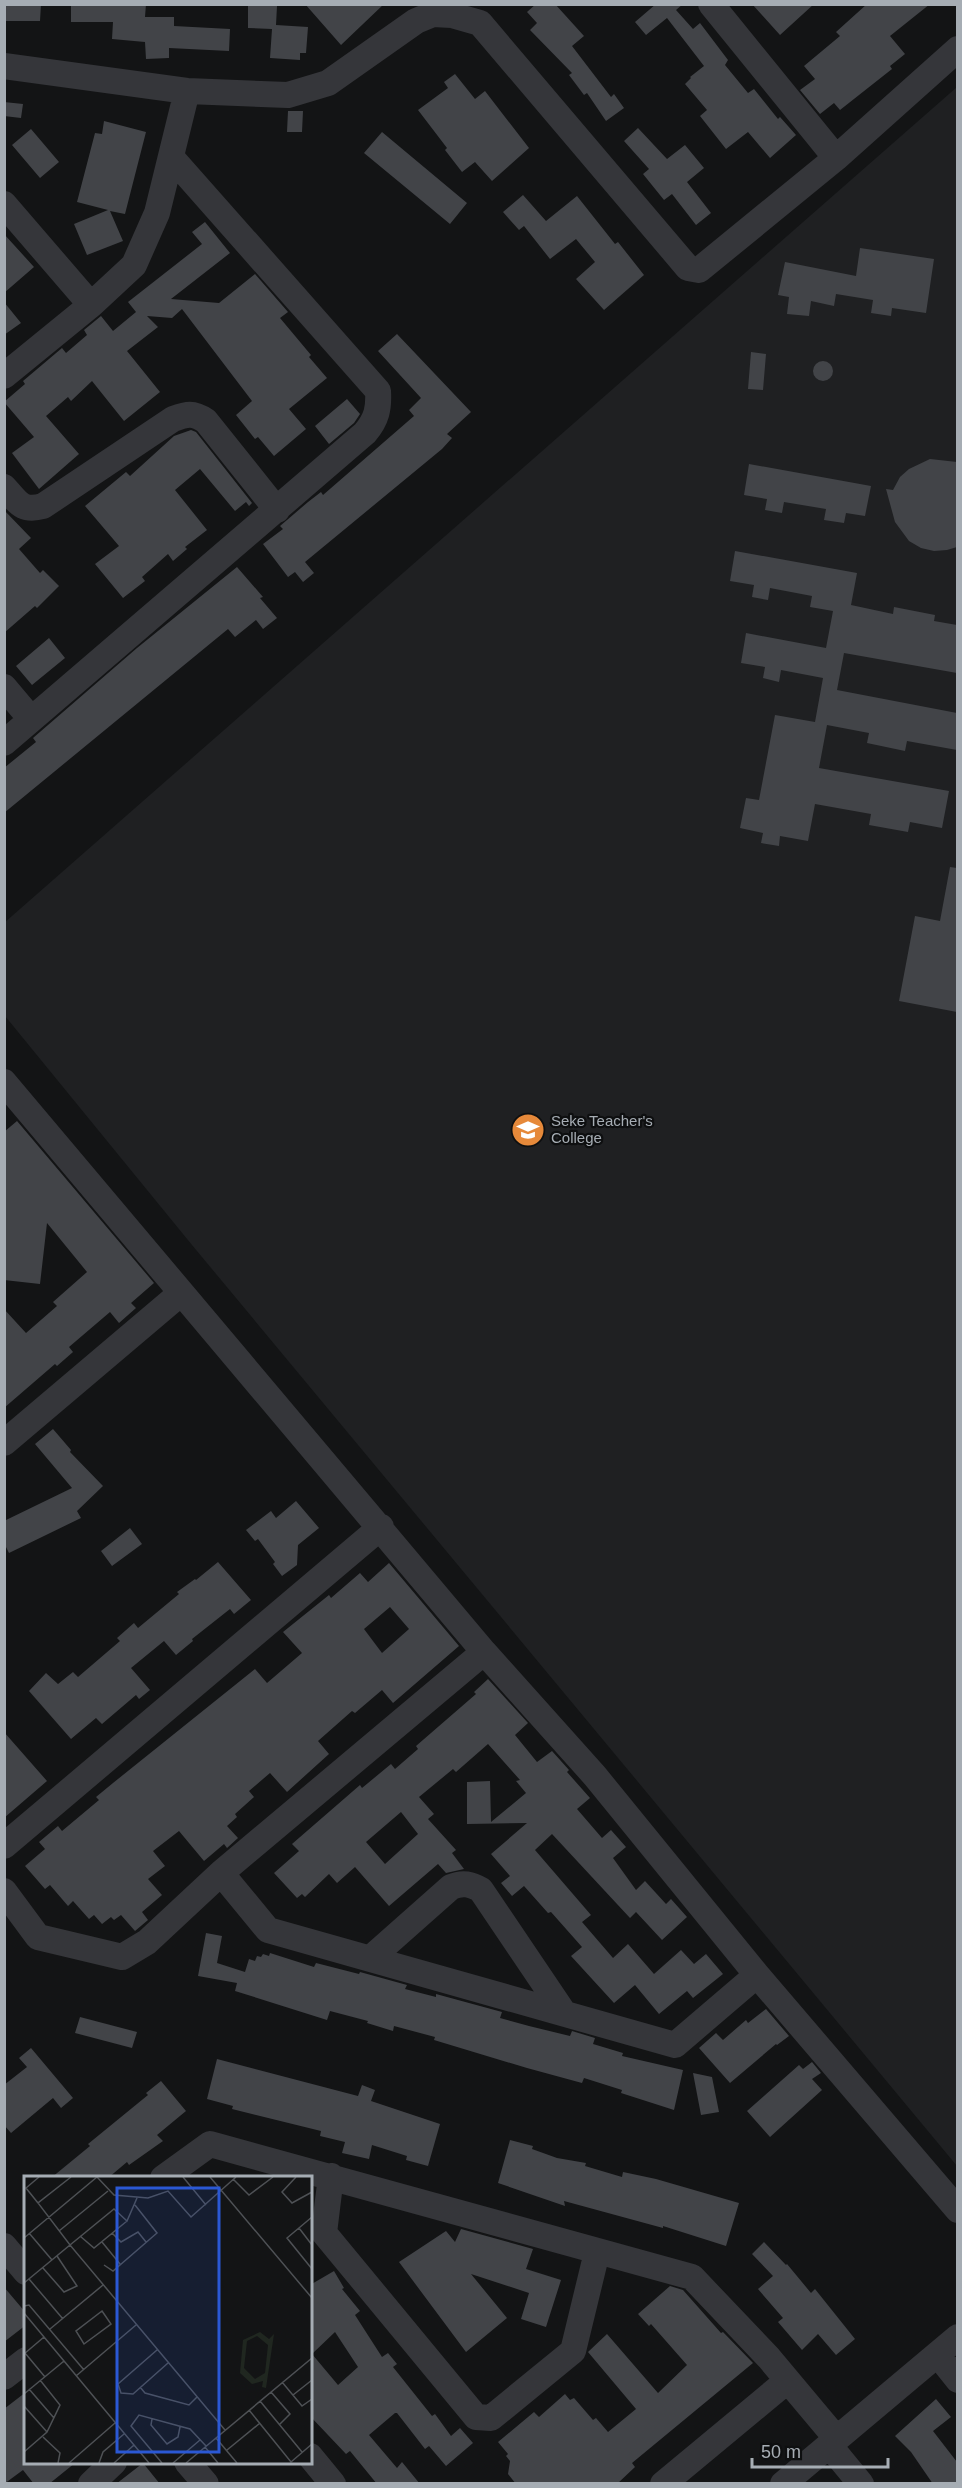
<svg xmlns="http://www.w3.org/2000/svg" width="962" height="2488" viewBox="0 0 962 2488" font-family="Helvetica,sans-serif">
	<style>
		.built { fill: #1f2022 }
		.building { fill: #424448; fill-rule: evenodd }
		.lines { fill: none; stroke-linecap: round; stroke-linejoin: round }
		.minor { stroke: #35363a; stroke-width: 26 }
		.labels { text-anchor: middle; stroke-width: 4.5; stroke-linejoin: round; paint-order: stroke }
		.poi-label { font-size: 15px; fill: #a6adb4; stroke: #0e0f10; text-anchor: start }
		.inset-road { fill: none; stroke: #4e5155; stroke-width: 1.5 }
		.view { fill: #2b58d4; fill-opacity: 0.15; stroke: #2b58d4; stroke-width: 3 }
		.inset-edge { fill: none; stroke: #a6adb4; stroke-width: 3 }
	</style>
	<rect width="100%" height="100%" fill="#131415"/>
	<!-- built -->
	<path class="built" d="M 957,87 L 957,2166 L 192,1245 L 5,1016 L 4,923 Z"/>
	<!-- building -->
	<path class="building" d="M 4,4 L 41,4 L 40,21 L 4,21 Z
		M 115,4 L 146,4 L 145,17 L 174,17 L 174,26 L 230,29 L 229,51 L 169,48 L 169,58 L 146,59 L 145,42 L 112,39 L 113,22 L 71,22 L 71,5 Z
		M 305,4 L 384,4 L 341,45 Z
		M 536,4 L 555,4 L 584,36 L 572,46 L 611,97 L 614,94 L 624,108 L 606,121 L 587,93 L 584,95 L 569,75 L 572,73 L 530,30 L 537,23 L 527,12 Z
		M 656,4 L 683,4 L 676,10 L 693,29 L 700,23 L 728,60 L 725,65 L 748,93 L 754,89 L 778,119 L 780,117 L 796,135 L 770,158 L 748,132 L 726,149 L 700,116 L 707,110 L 685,84 L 691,78 L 690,77 L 704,66 L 667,18 L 646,35 L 635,22 Z
		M 752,4 L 814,4 L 780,35 Z
		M 867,4 L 930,4 L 890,36 L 905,54 L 890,66 L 892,69 L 840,110 L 834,103 L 820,114 L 800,90 L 815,79 L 804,66 L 840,36 L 836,32 Z
		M 248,6 L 277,6 L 276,25 L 308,27 L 306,53 L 300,53 L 300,60 L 270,58 L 272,29 L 248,28 Z
		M 455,74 L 475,99 L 485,91 L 529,148 L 492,181 L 475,162 L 462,172 L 445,150 L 447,148 L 418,110 L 448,88 L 444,82 Z
		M 4,102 L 23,104 L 21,118 L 4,116 Z
		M 288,111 L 303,111 L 302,132 L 287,132 Z
		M 104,121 L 146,132 L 125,214 L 110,211 L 123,241 L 87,255 L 74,224 L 108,210 L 77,202 L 95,133 L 102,134 Z
		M 638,128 L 667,159 L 685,145 L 704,168 L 687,182 L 711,213 L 696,225 L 672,194 L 664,200 L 643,174 L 649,169 L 624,141 Z
		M 31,129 L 59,162 L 40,178 L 12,145 Z
		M 382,132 L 467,203 L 450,224 L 364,153 Z
		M 523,195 L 546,221 L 577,196 L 615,244 L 618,242 L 644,275 L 604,310 L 576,279 L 595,262 L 576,239 L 550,259 L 524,226 L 519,230 L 503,212 Z
		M 205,222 L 230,253 L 171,299 L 219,303 L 255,274 L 288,312 L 280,318 L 311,355 L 309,357 L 327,378 L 289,409 L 306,429 L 274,456 L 258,437 L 255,439 L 236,415 L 252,401 L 182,309 L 172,318 L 147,316 L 158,327 L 127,351 L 160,392 L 124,421 L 92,381 L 71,401 L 68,397 L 46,416 L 79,454 L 39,489 L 12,453 L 34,437 L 4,402 L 25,384 L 23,381 L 62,348 L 66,353 L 87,335 L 84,330 L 101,316 L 113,331 L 136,312 L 128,302 L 202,244 L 192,232 Z
		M 4,234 L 34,267 L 4,293 Z
		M 860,248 L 934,259 L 926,313 L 892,308 L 891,316 L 871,313 L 873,300 L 836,294 L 834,306 L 811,301 L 809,316 L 787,314 L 789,297 L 778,295 L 785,262 L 856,276 Z
		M 4,302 L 21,323 L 4,335 Z
		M 397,334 L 471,412 L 447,434 L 452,438 L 442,449 L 305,562 L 314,573 L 303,582 L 295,572 L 288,577 L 263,544 L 283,529 L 280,526 L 308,502 L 321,492 L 323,495 L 414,416 L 409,410 L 421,398 L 378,351 Z
		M 751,352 L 766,354 L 763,390 L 748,389 Z
		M813 371a10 10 0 1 1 20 0a10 10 0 1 1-20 0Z
		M 347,399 L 360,414 L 354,423 L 329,444 L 315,426 Z
		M 191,430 L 196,432 L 252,503 L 249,506 L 246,502 L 235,511 L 200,469 L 175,490 L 207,530 L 185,547 L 187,549 L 173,561 L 168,554 L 142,577 L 145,581 L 123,598 L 95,564 L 119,546 L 85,506 L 126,472 L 130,476 L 174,436 Z
		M 930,459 L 957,462 L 957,547 L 947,550 L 934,551 L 921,548 L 909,541 L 895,522 L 886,489 L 893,490 L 900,477 L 909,469 Z
		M 749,464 L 871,486 L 865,516 L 846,513 L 844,523 L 824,520 L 826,509 L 784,502 L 782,513 L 765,510 L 767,499 L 744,495 Z
		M 4,510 L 31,538 L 19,549 L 40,573 L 43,570 L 59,586 L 37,608 L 35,606 L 4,633 Z
		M 735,551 L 857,573 L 851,605 L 893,614 L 894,607 L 935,615 L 934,621 L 957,625 L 957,673 L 844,653 L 837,690 L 957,713 L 957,750 L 907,741 L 905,751 L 867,743 L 869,733 L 827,725 L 819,768 L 949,791 L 942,828 L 910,822 L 908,832 L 869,825 L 871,814 L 815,804 L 808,841 L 780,836 L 779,846 L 761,843 L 763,833 L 740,828 L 746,798 L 759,800 L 775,715 L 815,722 L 823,678 L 781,670 L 779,682 L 763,678 L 765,667 L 741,663 L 746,633 L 826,648 L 833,611 L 810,607 L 812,596 L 770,588 L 768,600 L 752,597 L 754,585 L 730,581 Z
		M 237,567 L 263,597 L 260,598 L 277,618 L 263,629 L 256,620 L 235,637 L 228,629 L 4,813 L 4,768 L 36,742 L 33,738 L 137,648 Z
		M 49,638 L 65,658 L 32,685 L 16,666 Z
		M 950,867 L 957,868 L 957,1012 L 899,1001 L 915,916 L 940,921 Z
		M 17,1121 L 154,1283 L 131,1303 L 136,1308 L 119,1323 L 110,1312 L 69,1347 L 73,1352 L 57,1366 L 55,1364 L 4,1408 L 4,1309 L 26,1333 L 57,1306 L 53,1302 L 87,1272 L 47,1223 L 40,1284 L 4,1280 L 4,1132 Z
		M 53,1429 L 71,1450 L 70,1452 L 103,1486 L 77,1511 L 81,1518 L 9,1553 L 4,1543 L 4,1521 L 72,1488 L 35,1444 Z
		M 296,1501 L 319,1528 L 298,1545 L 297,1565 L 282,1576 L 273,1564 L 275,1562 L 258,1539 L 255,1541 L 246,1530 L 271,1511 L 276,1518 Z
		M 130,1528 L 142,1544 L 112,1566 L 101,1551 Z
		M 218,1562 L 251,1600 L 234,1614 L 230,1609 L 192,1639 L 193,1641 L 176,1655 L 164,1641 L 131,1668 L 150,1690 L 139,1699 L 136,1695 L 102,1724 L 96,1718 L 71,1739 L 29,1691 L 46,1673 L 58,1684 L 73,1672 L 78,1677 L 120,1641 L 117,1638 L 134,1623 L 138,1628 L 179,1594 L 177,1592 L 195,1579 L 196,1580 Z
		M 389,1563 L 459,1646 L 393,1703 L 382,1690 L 355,1713 L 352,1711 L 318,1741 L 329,1754 L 287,1792 L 270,1773 L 249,1791 L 254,1797 L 235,1814 L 237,1817 L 227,1826 L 238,1838 L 227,1848 L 224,1844 L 204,1861 L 179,1831 L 153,1851 L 165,1866 L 148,1879 L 162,1895 L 142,1912 L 148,1920 L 135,1931 L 121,1915 L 114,1920 L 111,1917 L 102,1924 L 94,1915 L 89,1919 L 73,1901 L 68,1906 L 50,1885 L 45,1889 L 25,1866 L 45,1849 L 39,1842 L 58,1826 L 62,1831 L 99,1800 L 96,1797 L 113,1783 L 255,1669 L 267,1683 L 302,1653 L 283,1632 L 329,1595 L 331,1598 L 360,1573 L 368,1582 ZM 390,1607 L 409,1629 L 382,1653 L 364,1629 Z
		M 488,1679 L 528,1723 L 515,1735 L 537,1762 L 552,1751 L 569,1770 L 567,1772 L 590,1798 L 577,1809 L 602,1838 L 611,1830 L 626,1847 L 613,1858 L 636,1890 L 645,1881 L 666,1904 L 671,1899 L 687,1917 L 662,1940 L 636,1912 L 630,1918 L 552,1834 L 535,1850 L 591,1915 L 582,1922 L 613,1958 L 628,1944 L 654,1974 L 681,1950 L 694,1964 L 706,1954 L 723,1974 L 693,1998 L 687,1991 L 659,2014 L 635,1985 L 614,2003 L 571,1956 L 582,1947 L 551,1912 L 548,1913 L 524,1886 L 512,1896 L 501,1883 L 510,1876 L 491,1854 L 527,1823 L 467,1824 L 467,1782 L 490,1781 L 491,1822 L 526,1793 L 516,1781 L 520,1780 L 488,1744 L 456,1772 L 453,1769 L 419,1797 L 434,1814 L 428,1819 L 456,1850 L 452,1853 L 464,1869 L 446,1873 L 438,1864 L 389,1906 L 355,1867 L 337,1883 L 329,1874 L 305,1897 L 302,1894 L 297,1898 L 274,1873 L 299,1851 L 292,1844 L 360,1785 L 362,1788 L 391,1764 L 395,1769 L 418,1749 L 416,1746 L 476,1694 L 474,1692 ZM 401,1812 L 418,1834 L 385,1864 L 366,1842 Z
		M 4,1732 L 47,1781 L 4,1818 Z
		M 206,1933 L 222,1936 L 217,1963 L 245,1972 L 249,1959 L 255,1961 L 257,1956 L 261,1957 L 263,1954 L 269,1956 L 270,1953 L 314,1967 L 316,1963 L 359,1974 L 360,1972 L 407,1985 L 405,1989 L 436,1997 L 436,1994 L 502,2012 L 500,2018 L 529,2026 L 570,2036 L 572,2031 L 595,2038 L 593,2044 L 623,2053 L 622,2056 L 683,2070 L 674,2110 L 621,2093 L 622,2090 L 584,2078 L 582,2083 L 527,2068 L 434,2040 L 435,2037 L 394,2026 L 393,2031 L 367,2023 L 368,2021 L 330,2011 L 327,2020 L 235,1991 L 237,1983 L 198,1976 Z
		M 766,2009 L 789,2036 L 777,2045 L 776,2044 L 730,2083 L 699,2048 L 716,2033 L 723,2040 L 746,2020 L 748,2023 Z
		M 80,2017 L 137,2032 L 132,2048 L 75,2033 Z
		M 31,2048 L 73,2098 L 61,2108 L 53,2098 L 11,2133 L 4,2125 L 4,2085 L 27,2067 L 19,2058 Z
		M 217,2059 L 358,2096 L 362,2085 L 375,2090 L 371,2101 L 440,2124 L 428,2166 L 406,2160 L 407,2156 L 372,2145 L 369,2159 L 342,2153 L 345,2142 L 320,2136 L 321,2131 L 232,2109 L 233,2106 L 207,2099 Z
		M 812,2062 L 821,2073 L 812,2079 L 822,2090 L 770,2137 L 747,2111 L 799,2065 L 803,2069 Z
		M 693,2073 L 712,2077 L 719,2112 L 701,2115 Z
		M 161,2081 L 186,2111 L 157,2135 L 163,2141 L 129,2165 L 127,2162 L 108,2178 L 51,2178 L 90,2146 L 88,2144 L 148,2095 L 146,2093 Z
		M 510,2140 L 533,2146 L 532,2149 L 557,2158 L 586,2163 L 585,2166 L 622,2177 L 623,2172 L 656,2179 L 739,2203 L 726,2246 L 663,2226 L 663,2228 L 564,2201 L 565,2206 L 498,2183 Z
		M 461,2229 L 533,2249 L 526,2269 L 561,2280 L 546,2327 L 521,2319 L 529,2293 L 471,2274 L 507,2318 L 466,2352 L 399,2262 L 446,2231 L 455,2242 Z
		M 764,2242 L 786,2265 L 787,2264 L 811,2293 L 815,2289 L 855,2339 L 836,2355 L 818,2334 L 802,2350 L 778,2322 L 783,2318 L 758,2289 L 773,2276 L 752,2254 Z
		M 334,2271 L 344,2288 L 342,2289 L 360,2311 L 355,2315 L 382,2357 L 388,2353 L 397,2364 L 393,2367 L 432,2416 L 435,2414 L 451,2436 L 460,2428 L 473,2443 L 446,2466 L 429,2446 L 425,2449 L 397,2413 L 395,2413 L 369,2435 L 397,2468 L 402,2462 L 420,2484 L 377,2484 L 350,2451 L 346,2454 L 310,2416 L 310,2285 ZM 335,2332 L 358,2367 L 338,2385 L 312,2354 Z
		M 670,2286 L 683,2290 L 721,2333 L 723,2332 L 753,2363 L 632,2463 L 635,2467 L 617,2484 L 516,2484 L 508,2474 L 510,2461 L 506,2456 L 508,2454 L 498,2442 L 534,2412 L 539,2417 L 565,2394 L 570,2400 L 574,2398 L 593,2420 L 596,2418 L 608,2432 L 636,2409 L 588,2352 L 607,2334 L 658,2393 L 687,2365 L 651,2324 L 649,2326 L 638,2314 Z
		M 4,2287 L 26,2313 L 26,2325 L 4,2342 Z
		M 26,2392 L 26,2463 L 75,2463 L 49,2484 L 34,2484 L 23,2470 L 4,2484 L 4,2409 Z
		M 936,2399 L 951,2417 L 933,2431 L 957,2462 L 957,2484 L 933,2484 L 911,2452 L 895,2436 Z
		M 143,2463 L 160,2484 L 116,2484 Z"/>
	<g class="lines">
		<!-- minor -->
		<path class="minor" d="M 711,4 L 836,158
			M 4,66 L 187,91 L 288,95 L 328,83 L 416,21 L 433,14 L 452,15 L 480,23 L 688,268 L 699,270 L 836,158 L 958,49
			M 4,204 L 91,305 L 134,265 L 157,213 L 187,91
			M 4,376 L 91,305
			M 4,487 C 18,502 21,512 43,506 L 173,419 C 187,414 193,412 206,421 L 277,510
			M 4,687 L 31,719
			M 4,743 L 365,433 C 377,419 379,408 378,391 L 172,158
			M 4,1082 L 484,1652 L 595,1776 L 757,1975 L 958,2210
			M 4,1443 L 181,1293
			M 4,1846 L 381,1527
			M 221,1873 L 268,1930 L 675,2045 L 757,1975
			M 4,1891 L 38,1937 L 122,1957 L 147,1942 L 221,1873 L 484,1652
			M 372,1957 L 451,1887 C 463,1882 471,1884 481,1890 L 564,2013
			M 331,2176 L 324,2233 L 476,2417 L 491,2418 L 573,2351 L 597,2252
			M 163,2178 L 210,2144 L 692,2277 L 769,2358 L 836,2438
			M 4,2246 L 26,2272
			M 938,2355 L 958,2380
			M 4,2377 L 26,2360
			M 829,2445 L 861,2484
			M 310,2456 L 333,2484
			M 187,2462 L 206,2484
			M 91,2484 L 114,2462
			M 663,2484 L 787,2381
			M 783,2484 L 958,2337"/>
	</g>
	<!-- icons -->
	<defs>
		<symbol id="university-disc" viewBox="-11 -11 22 22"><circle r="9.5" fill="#e6893a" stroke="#0e0f10"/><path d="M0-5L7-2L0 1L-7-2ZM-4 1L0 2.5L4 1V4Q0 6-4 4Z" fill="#fff"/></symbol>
	</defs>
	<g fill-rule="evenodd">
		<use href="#university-disc" x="509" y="1111" width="38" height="38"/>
	</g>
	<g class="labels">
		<!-- poi labels -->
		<g class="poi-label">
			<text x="551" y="1126">Seke Teacher's<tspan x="551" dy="17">College</tspan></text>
		</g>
	</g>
	<!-- overview -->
	<g transform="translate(24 2176)">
		<rect width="288" height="288" fill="#131415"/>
		<path d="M 236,156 L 245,163 L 250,158 L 242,212 L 238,211 L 239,205 L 228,208 L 216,197 L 219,164 ZM 233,160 L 244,169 L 241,197 L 231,203 L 220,192 L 223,165 Z" fill="#202720" fill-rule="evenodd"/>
		<path class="inset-road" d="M 47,1 L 14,27 L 46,69 L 90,33 L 103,45 L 113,22M 159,1 L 182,29M 186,1 L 288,122M 272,1 L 258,16 L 268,27 L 288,16M 209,3 L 225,19 L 249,1M 14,27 L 2,12 L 15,1M 288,41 L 263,62 L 288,93M 275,52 L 288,69M 35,55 L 84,15M 5,57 L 28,84M 88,57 L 97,66 L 114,56 L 122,66M 56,60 L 70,72 L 103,45M 0,62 L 73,1 L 90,19 L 124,22 L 144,15 L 167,41 L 212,1M 78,66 L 96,88M 80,89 L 89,95 L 133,57 L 111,29M 19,92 L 40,116 L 53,110 L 33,80M 5,103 L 39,143M 0,107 L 46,69 L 201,254M 0,130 L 5,129 L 60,194M 78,135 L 87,148 L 60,168 L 52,155 ZM 0,137 L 125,287M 26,153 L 79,109M 133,174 L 94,208 L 97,217 L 109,218 L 144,187M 1,177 L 21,201M 0,178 L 20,161M 52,200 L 112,149M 258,206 L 278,230 L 288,223M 116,211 L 121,217 L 165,229 L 173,221M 5,213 L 30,242M 247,216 L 266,238 L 256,248M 0,218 L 40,185M 269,219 L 288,204M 236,225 L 278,276M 0,230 L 23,256M 225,234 L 267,286 L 288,268M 128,243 L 127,249 L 143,268 L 154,261 L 156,251M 19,261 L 36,277 L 34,287M 192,262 L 213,287M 181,271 L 194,287M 203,274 L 236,247M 0,276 L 23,256 L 36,229 L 16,204M 45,287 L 91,247M 75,287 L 79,276 L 100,258M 90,287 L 110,269M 138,287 L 107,250 L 115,239 L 166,253 L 182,270M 149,287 L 176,264M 162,287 L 288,182"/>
		<path class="view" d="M 93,12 L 195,12 L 195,276 L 93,276 Z"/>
		<rect width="288" height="288" class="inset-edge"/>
	</g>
	<!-- border -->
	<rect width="962" height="2488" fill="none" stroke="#a6adb4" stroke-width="12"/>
	<!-- scale -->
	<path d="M752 2458v9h136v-9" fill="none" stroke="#a6adb4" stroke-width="3"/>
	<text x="761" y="2458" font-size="18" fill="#a6adb4" stroke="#0e0f10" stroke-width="4.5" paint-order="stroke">50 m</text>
</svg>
